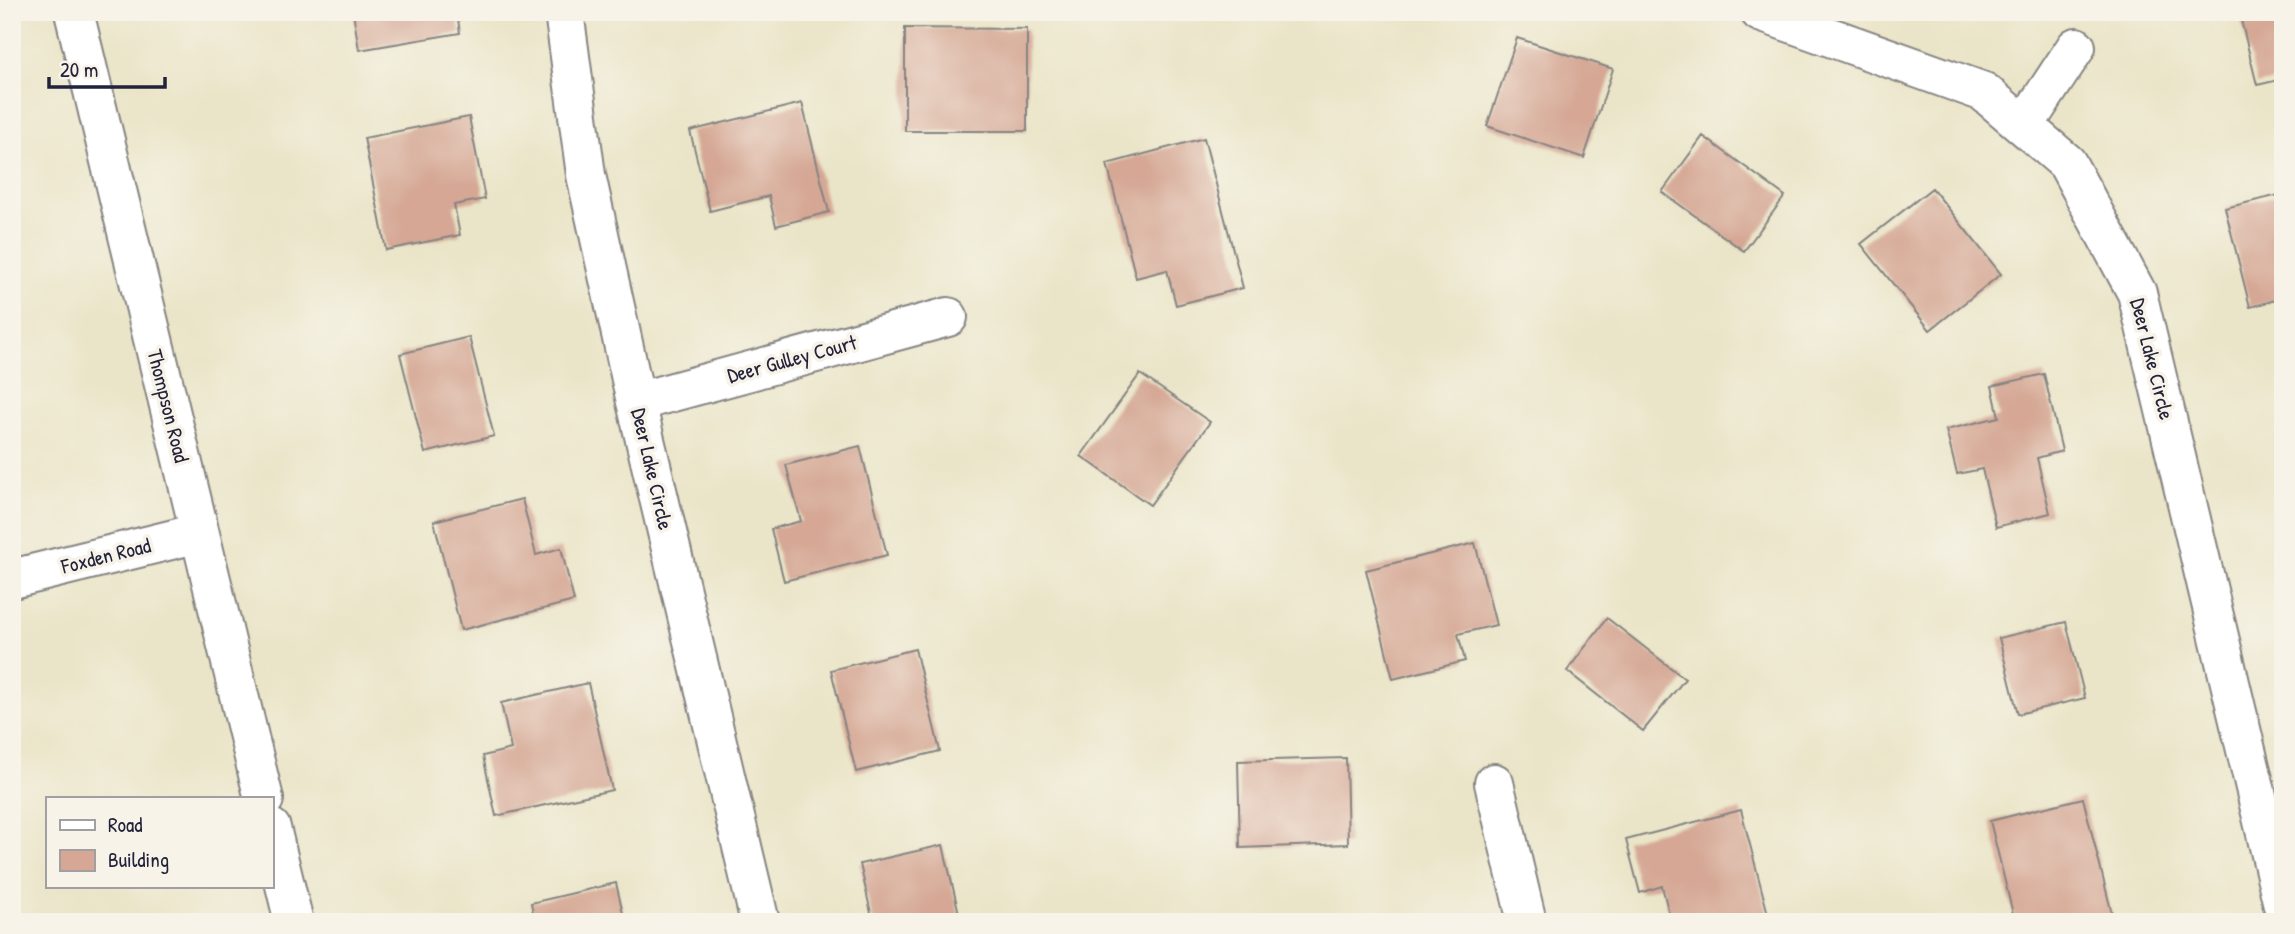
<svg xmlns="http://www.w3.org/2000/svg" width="2295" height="934" viewBox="0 0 2295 934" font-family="'Patrick Hand',sans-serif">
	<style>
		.building { fill: #d5a794 }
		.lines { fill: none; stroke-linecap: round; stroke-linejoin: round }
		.minor-casing { stroke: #868482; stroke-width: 42 }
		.minor { stroke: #fff; stroke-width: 38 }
		.labels { text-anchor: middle; stroke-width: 7; stroke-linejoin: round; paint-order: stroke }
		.street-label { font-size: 21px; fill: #22223b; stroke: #f7f3e8 }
	</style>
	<rect width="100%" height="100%" fill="#f7f3e8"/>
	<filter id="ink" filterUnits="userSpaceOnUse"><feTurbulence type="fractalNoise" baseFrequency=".0143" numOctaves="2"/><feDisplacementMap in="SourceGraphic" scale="14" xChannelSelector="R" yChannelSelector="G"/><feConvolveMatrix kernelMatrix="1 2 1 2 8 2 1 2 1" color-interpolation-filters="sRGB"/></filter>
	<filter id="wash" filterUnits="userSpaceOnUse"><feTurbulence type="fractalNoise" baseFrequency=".00686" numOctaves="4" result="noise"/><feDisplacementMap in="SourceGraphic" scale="28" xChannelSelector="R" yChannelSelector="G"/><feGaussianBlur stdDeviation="1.57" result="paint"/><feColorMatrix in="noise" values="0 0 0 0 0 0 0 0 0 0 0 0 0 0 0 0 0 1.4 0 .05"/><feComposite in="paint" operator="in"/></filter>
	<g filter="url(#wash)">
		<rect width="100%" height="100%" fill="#eae5c8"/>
		<g id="blocks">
			<!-- building -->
			<path class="building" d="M 353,12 L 457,12 L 460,33 L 359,50 Z
				M 2239,12 L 2283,12 L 2283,79 L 2257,85 Z
				M 905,28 L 1027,29 L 1027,131 L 905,131 Z
				M 1517,38 L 1613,69 L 1584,158 L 1487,126 Z
				M 802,103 L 829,212 L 776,226 L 769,196 L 710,211 L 690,131 Z
				M 469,117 L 485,199 L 454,205 L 460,235 L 386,250 L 364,138 Z
				M 1703,136 L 1785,196 L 1744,251 L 1662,192 Z
				M 1204,138 L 1243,288 L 1176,305 L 1167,270 L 1136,278 L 1107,164 Z
				M 1932,188 L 2001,274 L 1930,330 L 1861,244 Z
				M 2283,194 L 2283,298 L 2250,307 L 2225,208 Z
				M 469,337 L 494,436 L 425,453 L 400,354 Z
				M 1140,374 L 1210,422 L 1150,505 L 1081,456 Z
				M 2044,374 L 2062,451 L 2037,458 L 2050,513 L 1996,527 L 1982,469 L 1957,474 L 1946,430 L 1999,417 L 1992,386 Z
				M 860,446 L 887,555 L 784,581 L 771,529 L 801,521 L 786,465 Z
				M 522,499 L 536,555 L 561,548 L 574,601 L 461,630 L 434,521 Z
				M 1475,543 L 1496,625 L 1458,634 L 1465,661 L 1393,679 L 1366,570 Z
				M 1607,618 L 1685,679 L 1643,731 L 1567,671 Z
				M 2066,622 L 2085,698 L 2018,714 L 1999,638 Z
				M 915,649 L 940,751 L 856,772 L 831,670 Z
				M 588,683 L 612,790 L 496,816 L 483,756 L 511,749 L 501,703 Z
				M 1346,758 L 1348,844 L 1240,848 L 1238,761 Z
				M 2083,798 L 2114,922 L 2015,922 L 1990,821 Z
				M 1741,810 L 1769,918 L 1755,922 L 1671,922 L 1662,886 L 1640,893 L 1626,840 Z
				M 943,845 L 961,922 L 873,922 L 860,864 Z
				M 616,883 L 625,922 L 535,922 L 531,903 Z"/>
		</g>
	</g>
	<g filter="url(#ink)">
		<use href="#blocks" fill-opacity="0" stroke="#868482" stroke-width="2"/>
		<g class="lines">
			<defs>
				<path id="minor" d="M 74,12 L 264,799
					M 564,12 L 586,175 L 636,402 L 760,922
					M 1760,12 L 1984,92 L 2067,163 L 2137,293 L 2283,905
					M 2024,126 L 2076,47
					M 636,402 L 948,317
					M 12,579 L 199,533
					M 1494,783 L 1527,922
					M 271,828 L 294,922"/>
			</defs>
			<!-- minor casing -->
			<use href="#minor" class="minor-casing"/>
			<!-- minor -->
			<use href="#minor" class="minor"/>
		</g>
	</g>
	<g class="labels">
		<!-- street labels -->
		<g class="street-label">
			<text transform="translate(792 359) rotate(-15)" y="7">Deer Gulley Court</text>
			<text transform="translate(2152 359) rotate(76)" y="7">Deer Lake Circle</text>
			<text transform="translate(168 406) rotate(76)" y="7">Thompson Road</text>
			<text transform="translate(652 469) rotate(77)" y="7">Deer Lake Circle</text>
			<text transform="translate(106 556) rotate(-14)" y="7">Foxden Road</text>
		</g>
	</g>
	<!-- margin -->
	<rect width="2295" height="934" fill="none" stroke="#f7f3e8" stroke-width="42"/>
	<!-- legend -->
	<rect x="46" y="797" width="228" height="91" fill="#f7f3e8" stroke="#a29fa3" stroke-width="2"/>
	<rect x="60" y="820" width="35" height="10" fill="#ffffff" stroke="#a29fa3" stroke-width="2"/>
	<text x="108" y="832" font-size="21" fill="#22223b">Road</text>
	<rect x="60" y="850" width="35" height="21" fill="#d5a794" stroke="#a29fa3" stroke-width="2"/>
	<text x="108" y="867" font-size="21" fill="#22223b">Building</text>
	<!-- scale -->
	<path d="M49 77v10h116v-10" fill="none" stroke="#22223b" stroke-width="3.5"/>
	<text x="60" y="77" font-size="21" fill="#22223b" stroke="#f7f3e8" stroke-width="5" paint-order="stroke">20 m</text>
</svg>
